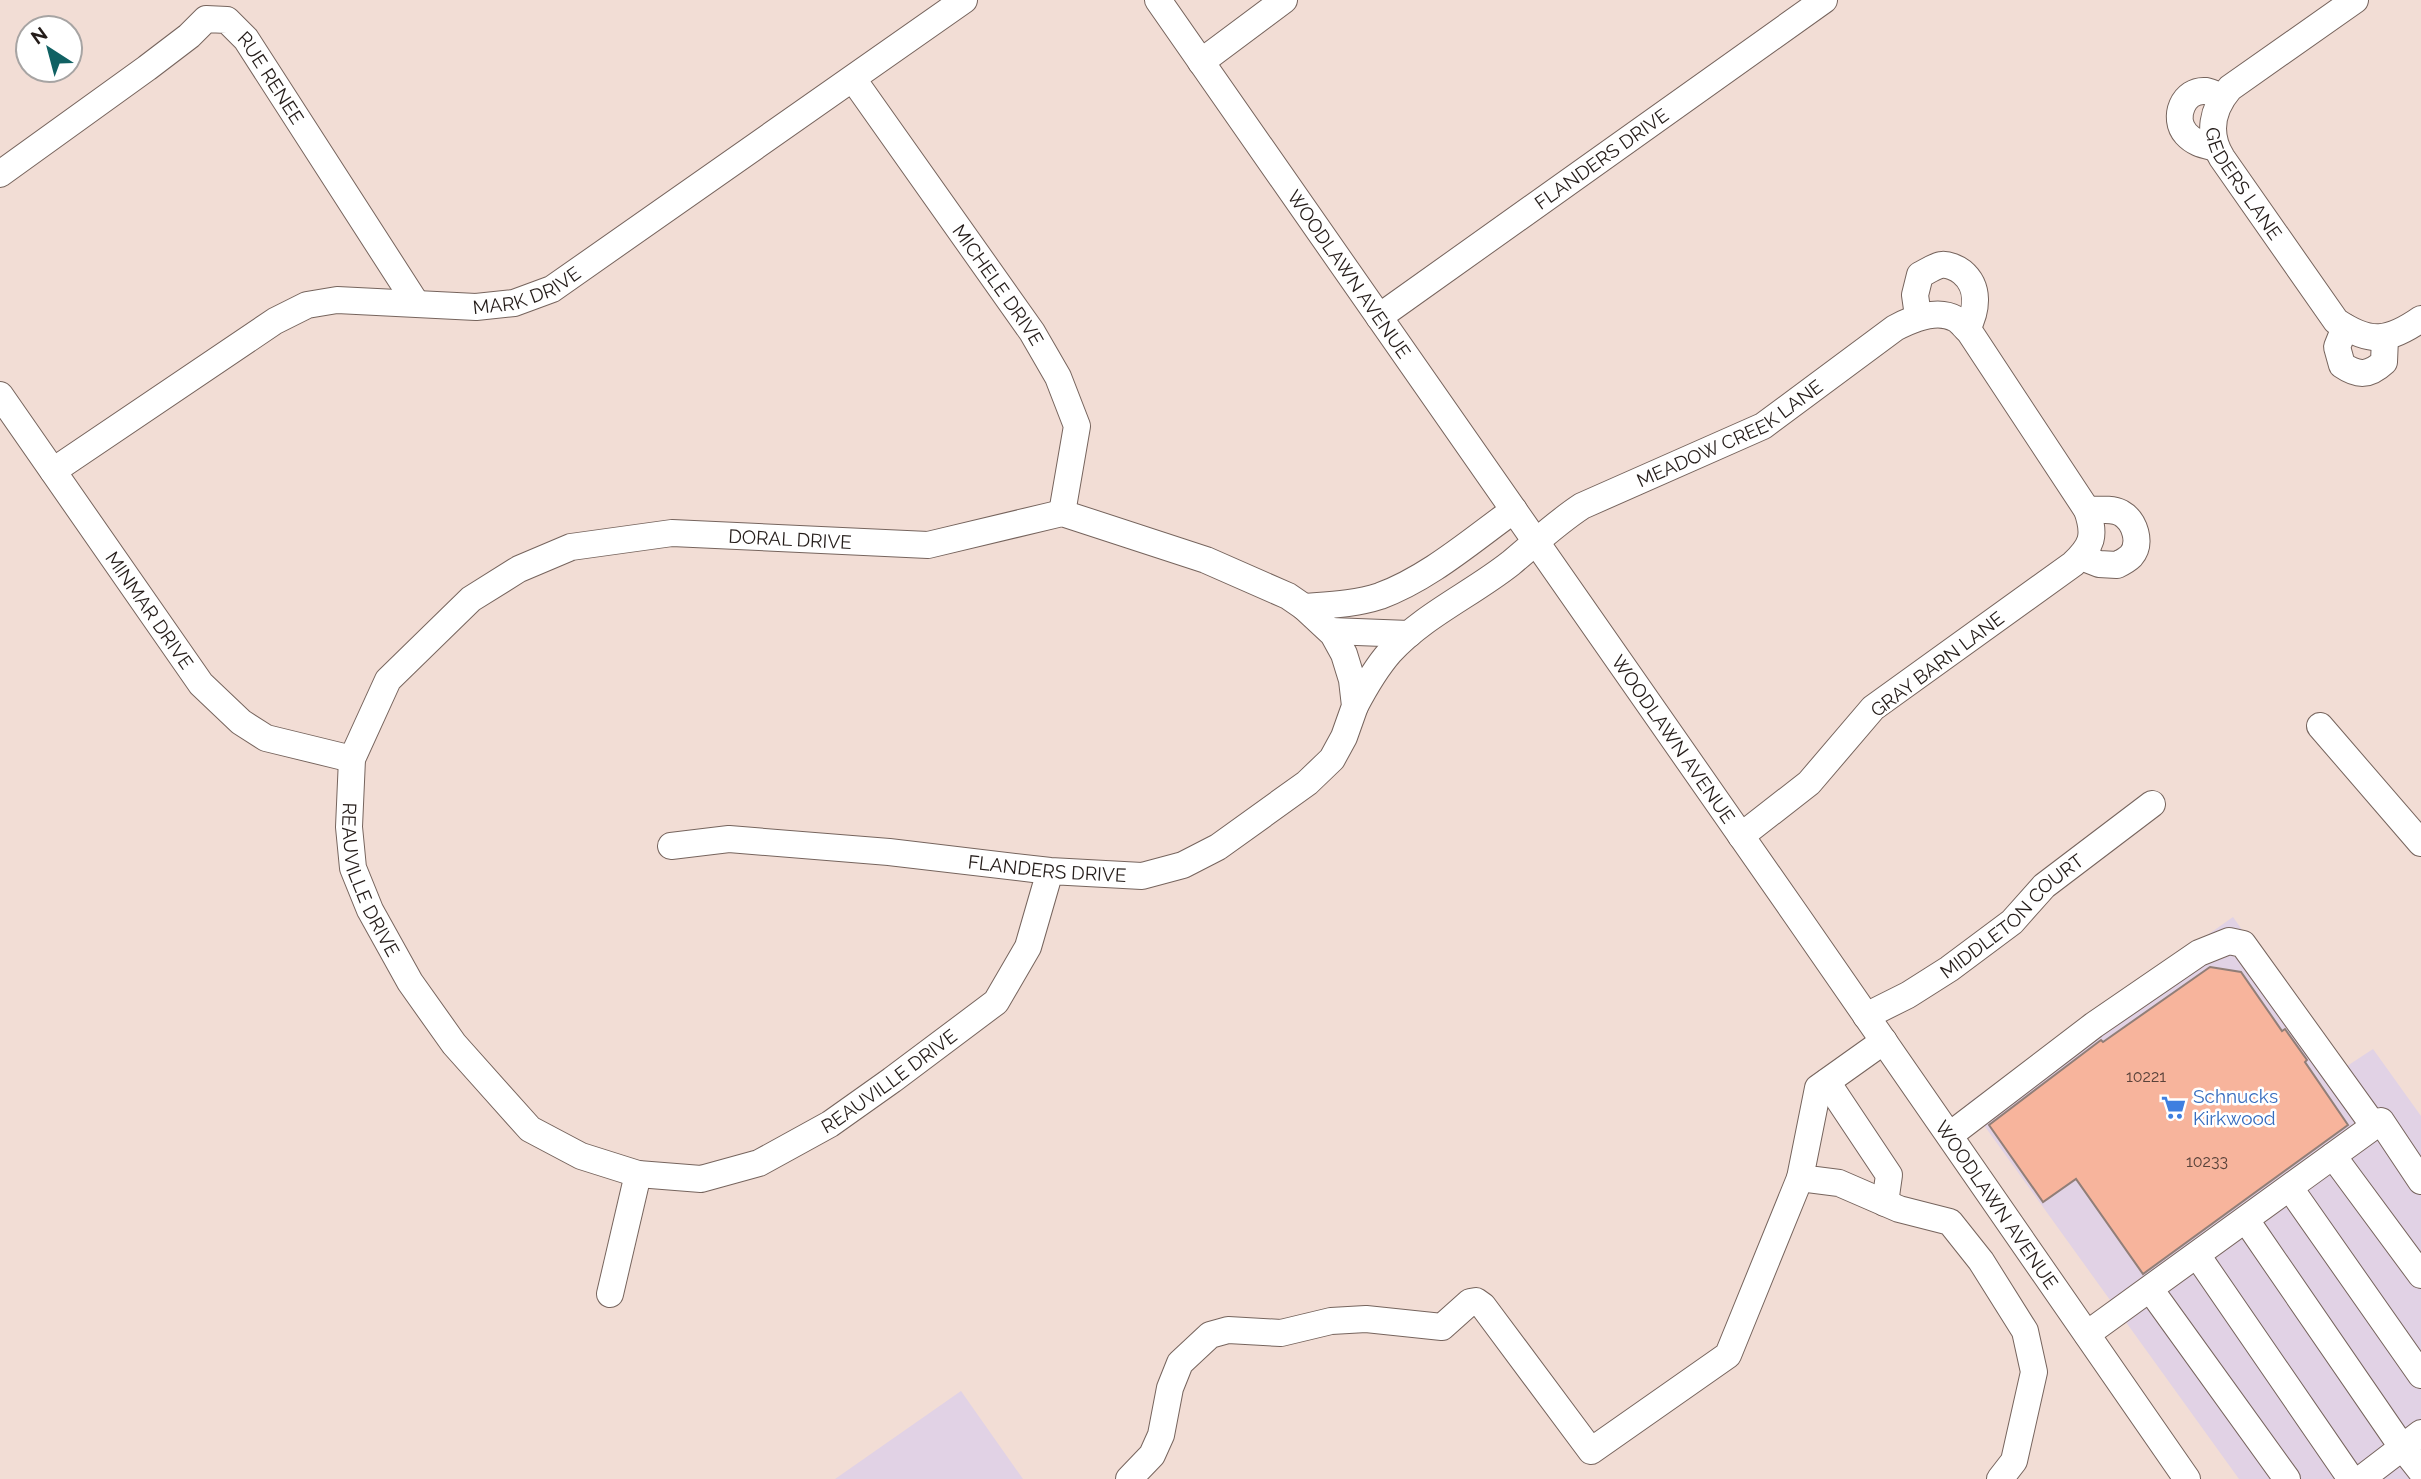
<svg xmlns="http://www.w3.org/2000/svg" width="2421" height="1479" viewBox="0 0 2421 1479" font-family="Raleway,sans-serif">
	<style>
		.commercial { fill: #e1d2e5 }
		.building { fill: #f7b49c; stroke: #917e77; stroke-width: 2 }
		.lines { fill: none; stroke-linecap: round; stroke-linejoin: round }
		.minor-casing { stroke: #76645d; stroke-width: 28 }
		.minor { stroke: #fff; stroke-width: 26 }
		.labels { text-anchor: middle; stroke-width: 5; stroke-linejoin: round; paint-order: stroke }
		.number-label { font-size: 16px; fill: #59423a }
		.street-label { font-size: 19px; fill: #241c19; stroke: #fff }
		.shop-label { font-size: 19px; fill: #366cbe; stroke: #fff; text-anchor: start }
	</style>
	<rect width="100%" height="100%" fill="#f2ddd5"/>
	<!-- commercial -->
	<path class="commercial" d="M 2233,917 L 2341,1070 L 2373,1049 L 2421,1116 L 2421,1479 L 2239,1479 L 1968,1103 Z
		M 961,1391 L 1023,1479 L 835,1479 Z"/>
	<!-- building -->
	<path class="building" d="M 2210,967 L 2241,972 L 2282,1031 L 2285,1029 L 2307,1060 L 2305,1062 L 2348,1125 L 2143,1274 L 2076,1179 L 2043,1202 L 1989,1125 L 2101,1040 L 2103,1042 Z"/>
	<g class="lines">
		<defs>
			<g id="minor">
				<path id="s1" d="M 1158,0 L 1797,916 L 2187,1479"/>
				<path id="s2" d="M 2355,0 L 2230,88 C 2212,109 2207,134 2222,158 L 2336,321 C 2370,344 2388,342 2421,319"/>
				<path d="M 1201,62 L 1284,0"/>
				<path id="s3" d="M 853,79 L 1032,332 L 1058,377 L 1077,426 L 1062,513"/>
				<path d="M 2216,148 C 2205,145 2195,144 2186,134 C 2172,118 2183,89 2206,91 C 2211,92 2217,95 2222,97"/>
				<path id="s4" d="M 0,174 L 147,68 L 189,36 L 206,19 L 227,20 L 246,39 L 416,303"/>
				<path d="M 1918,316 L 1915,295 L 1920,275 C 1926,272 1935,266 1941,265 C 1948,264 1957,268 1962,272 C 1980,287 1977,310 1967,329"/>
				<path id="s5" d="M 1379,317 L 1824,0"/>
				<path d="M 2345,327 L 2337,347 L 2342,365 C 2358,376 2369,376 2384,362 L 2385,338"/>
				<path id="s6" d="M 0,395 L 201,684 L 241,722 L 266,738 L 352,759"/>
				<path id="s7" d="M 53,471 L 275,321 L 307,305 L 337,300 L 476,307 L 514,303 L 552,289 L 964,0"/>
				<path d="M 2081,557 L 2099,564 L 2117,565 C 2121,563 2127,560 2131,556 C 2142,543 2135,521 2121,513 C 2111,508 2098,510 2087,510"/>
				<path d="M 1304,607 C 1329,605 1356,604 1380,596 C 1429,578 1472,540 1514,510"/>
				<path d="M 1331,631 L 1409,634"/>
				<path id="s8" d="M 1355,706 C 1365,687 1376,668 1390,652 C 1424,615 1472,594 1511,563 C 1535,543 1556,523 1582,506 L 1763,426 L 1895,328 C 1912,319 1937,308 1956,319 C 1961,322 1965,328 1969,331 L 2087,510 C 2096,536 2092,546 2073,564 L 1873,708 L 1809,783 L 1741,836"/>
				<path d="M 2320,726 L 2421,843"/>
				<path id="s9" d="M 671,846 L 729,839 L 889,852 L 1050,871 L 1142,876 L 1183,865 L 1218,847 L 1307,783 L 1332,759 L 1344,737 L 1355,706 L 1352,680 L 1344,654 L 1333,634 L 1304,607 L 1288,596 L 1206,560 L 1062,513 L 928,545 L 672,533 L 571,547 L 519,569 L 471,599 L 388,680 L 352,759 L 349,827 L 353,868 L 370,910 L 410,982 L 454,1044 L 530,1129 L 581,1156 L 638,1174 L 701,1179 L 759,1163 L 830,1124 L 892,1080 L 996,1002 L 1028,947 L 1050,871"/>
				<path id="s10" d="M 1866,1016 L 1908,995 L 1949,969 L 2012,922 L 2044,886 L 2152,804"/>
				<path d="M 1884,1041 L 1818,1088 L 1800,1178 L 1839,1183 L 1899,1209 L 1950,1222 L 1981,1261 L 2025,1331 L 2034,1372 L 2014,1461 L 2000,1479"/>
				<path d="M 1827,1082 L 1889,1175 L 1885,1203"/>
				<path d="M 1950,1135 L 2094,1025 L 2199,953 L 2229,941 L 2243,944 L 2374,1126"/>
				<path d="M 2333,1156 L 2421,1275"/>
				<path d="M 2290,1188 L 2421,1375"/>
				<path d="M 2246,1220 L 2402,1447 L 2421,1471"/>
				<path d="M 2197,1255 L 2351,1479"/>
				<path d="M 2150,1289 L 2287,1479"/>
				<path d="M 610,1294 L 638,1174"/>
				<path d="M 2087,1334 L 2381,1121 L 2421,1181"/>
				<path d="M 1129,1479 L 1152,1455 L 1161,1435 L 1170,1388 L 1180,1363 L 1210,1335 L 1228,1330 L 1281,1333 L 1331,1321 L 1366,1319 L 1442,1327 L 1470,1302 L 1476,1301 L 1483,1306 L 1591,1451 L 1728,1355 L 1800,1178"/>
				<path d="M 2361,1479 L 2421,1433"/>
			</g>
		</defs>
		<!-- minor casing -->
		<use href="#minor" class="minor-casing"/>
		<!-- minor -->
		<use href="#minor" class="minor"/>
	</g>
	<!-- icons -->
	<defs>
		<symbol id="supermarket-bare" viewBox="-9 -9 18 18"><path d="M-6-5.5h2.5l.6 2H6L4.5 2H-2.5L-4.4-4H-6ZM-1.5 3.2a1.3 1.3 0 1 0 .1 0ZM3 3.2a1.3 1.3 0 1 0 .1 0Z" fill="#3f7fe0" stroke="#fff" stroke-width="2.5" paint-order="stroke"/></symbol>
	</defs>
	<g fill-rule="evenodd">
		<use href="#supermarket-bare" x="2156" y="1090" width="35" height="35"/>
	</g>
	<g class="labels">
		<!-- number labels -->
		<g class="number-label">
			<text x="2146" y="1082">10221</text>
			<text x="2207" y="1167">10233</text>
		</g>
		<!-- street labels -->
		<g class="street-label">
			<text dy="7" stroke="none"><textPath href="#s4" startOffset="352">RUE RENEE</textPath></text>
			<text dy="7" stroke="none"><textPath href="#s5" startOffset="273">FLANDERS DRIVE</textPath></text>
			<text dy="7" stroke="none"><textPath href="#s2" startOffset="261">GEDERS LANE</textPath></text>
			<text dy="7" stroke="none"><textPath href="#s1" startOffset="334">WOODLAWN AVENUE</textPath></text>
			<text dy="7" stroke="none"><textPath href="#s3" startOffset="252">MICHELE DRIVE</textPath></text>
			<text dy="7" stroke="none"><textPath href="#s7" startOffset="527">MARK DRIVE</textPath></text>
			<text dy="7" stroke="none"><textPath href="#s8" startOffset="471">MEADOW CREEK LANE</textPath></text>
			<text transform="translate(790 539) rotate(3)" y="7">DORAL DRIVE</text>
			<text dy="7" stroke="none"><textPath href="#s6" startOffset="262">MINMAR DRIVE</textPath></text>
			<text transform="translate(1937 664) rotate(-37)" y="7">GRAY BARN LANE</text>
			<text dy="7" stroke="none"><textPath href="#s1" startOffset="901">WOODLAWN AVENUE</textPath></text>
			<text dy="7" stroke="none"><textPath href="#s9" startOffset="378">FLANDERS DRIVE</textPath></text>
			<text dy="7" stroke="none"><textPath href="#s9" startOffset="2070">REAUVILLE DRIVE</textPath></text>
			<text dy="7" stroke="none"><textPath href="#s10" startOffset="178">MIDDLETON COURT</textPath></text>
			<text dy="7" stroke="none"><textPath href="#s9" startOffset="2767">REAUVILLE DRIVE</textPath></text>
			<text dy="7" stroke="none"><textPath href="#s1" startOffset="1468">WOODLAWN AVENUE</textPath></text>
		</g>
		<!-- shop labels -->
		<g class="shop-label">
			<text x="2193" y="1103">Schnucks<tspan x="2193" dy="22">Kirkwood</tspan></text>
		</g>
	</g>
	<!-- north arrow -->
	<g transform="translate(49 49) rotate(324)"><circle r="33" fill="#ffffff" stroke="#a7a4a3" stroke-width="2"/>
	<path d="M0-5L12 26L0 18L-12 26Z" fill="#106163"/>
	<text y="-10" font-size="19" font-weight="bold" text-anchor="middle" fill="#241c19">N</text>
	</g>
</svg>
